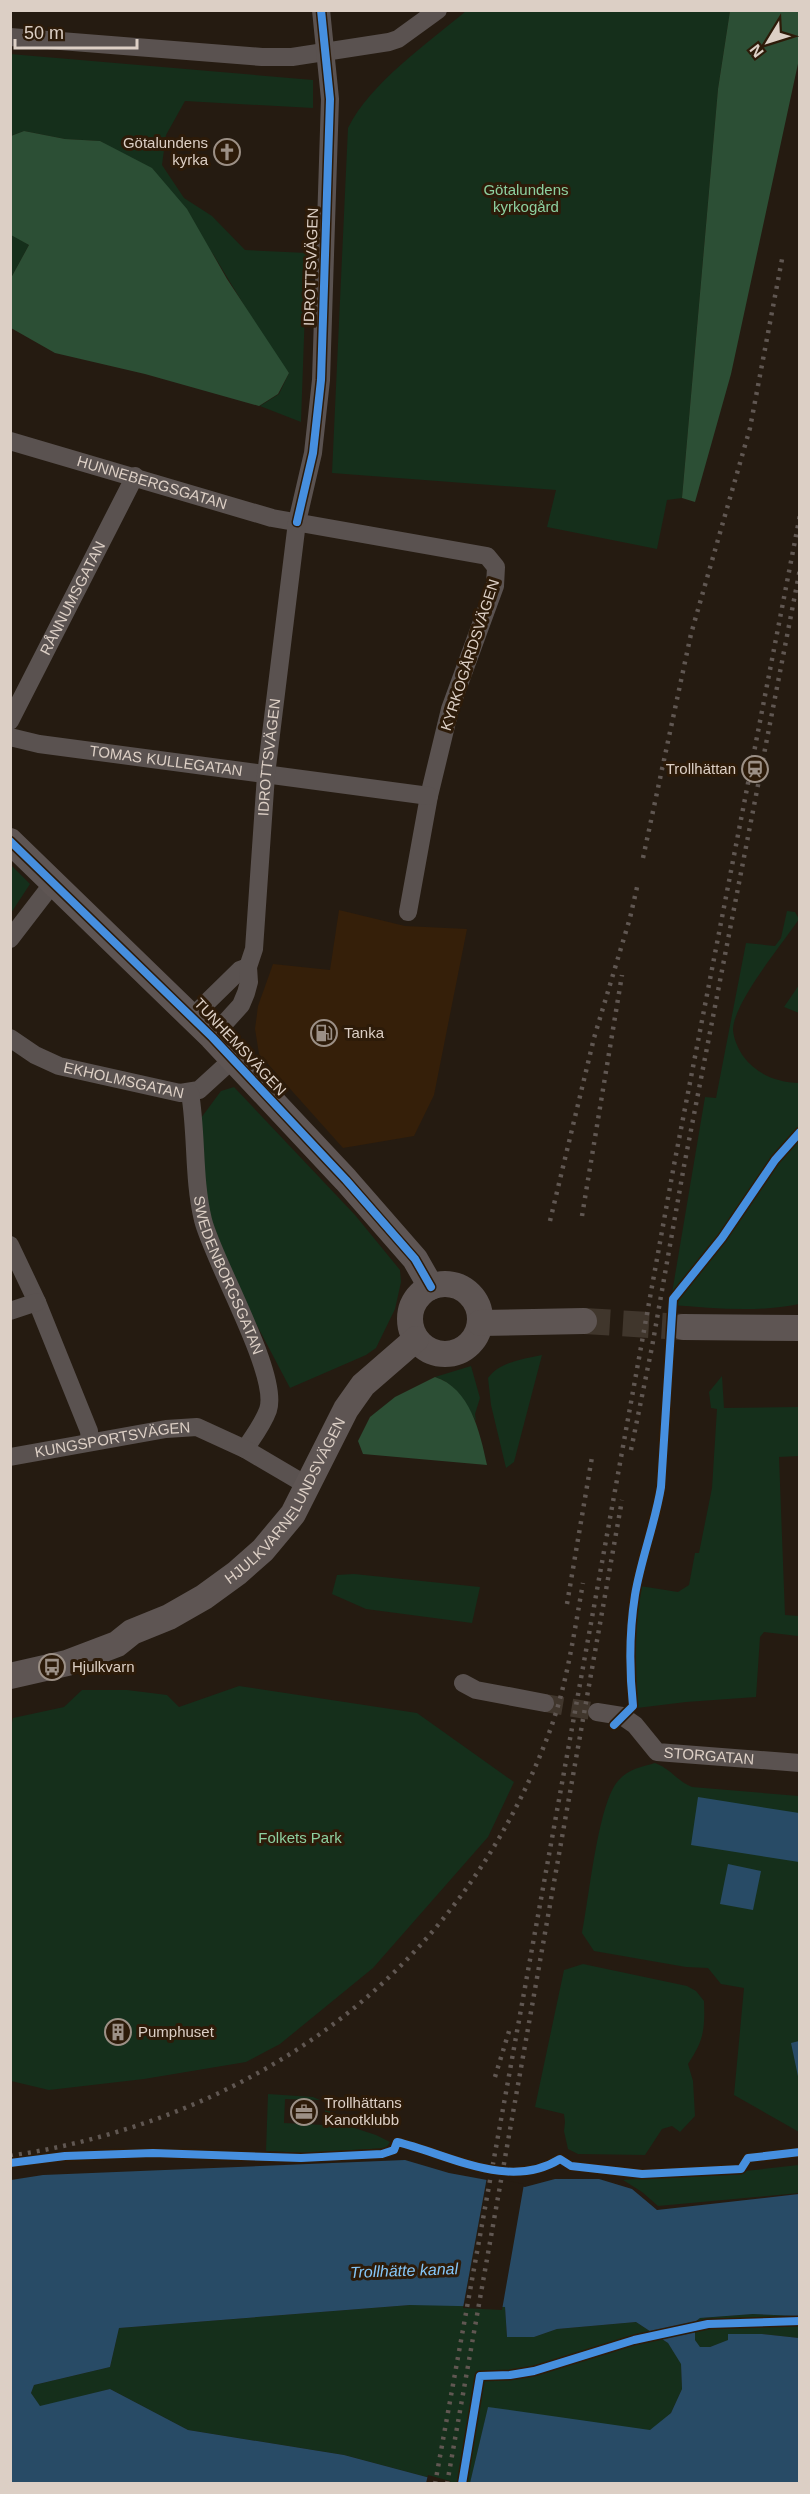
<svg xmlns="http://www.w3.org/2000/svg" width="810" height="2494" viewBox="0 0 810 2494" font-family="Arial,sans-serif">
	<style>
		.built { fill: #351f09 }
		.green { fill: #152f1b }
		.forest { fill: #2c4f35 }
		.water { fill: #284b66 }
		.pier { fill: #251b11 }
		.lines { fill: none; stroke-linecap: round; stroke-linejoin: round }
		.street-tunnel { stroke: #40362c; stroke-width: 18; stroke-dasharray: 18 9; stroke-linecap: butt }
		.secondary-tunnel { stroke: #40362c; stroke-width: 26; stroke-dasharray: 26 13; stroke-linecap: butt }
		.street { stroke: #5a5250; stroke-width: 18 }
		.secondary { stroke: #5e5553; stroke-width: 26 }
		.rail { stroke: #605752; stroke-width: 4.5; stroke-dasharray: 3 6; stroke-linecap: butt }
		.cycleway-casing { stroke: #2d1b09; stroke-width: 11 }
		.cycleway { stroke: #468fdf; stroke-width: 8 }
		.labels { text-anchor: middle; stroke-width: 6; stroke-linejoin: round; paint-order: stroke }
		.poi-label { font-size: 15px; fill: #dccfc5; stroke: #2d1b09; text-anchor: start }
		.park-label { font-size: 15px; fill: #8dd0a0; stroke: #2d1b09 }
		.street-label { font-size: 15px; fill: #dccfc5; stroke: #2d1b09 }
		.water-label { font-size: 16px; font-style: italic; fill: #85c6f8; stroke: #2d1b09 }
	</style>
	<rect width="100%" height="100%" fill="#251b11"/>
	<!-- built -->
	<path class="built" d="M 339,910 L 405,926 L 467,929 L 434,1095 L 414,1136 L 343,1148 L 259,1054 L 255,1029 L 258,1006 L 273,964 L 330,970 Z"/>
	<!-- green -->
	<path class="green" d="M 466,11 L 730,11 L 718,89 L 682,498 L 667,500 L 657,549 L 547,527 L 556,490 L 332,473 L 348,128 C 371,82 427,44 466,11 Z
		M 10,54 L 313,80 L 313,108 L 185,101 L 166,135 L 162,165 L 184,198 L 212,216 L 245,250 L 307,253 L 301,422 L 260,406 L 279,394 L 289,373 L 270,348 L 213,254 L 118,152 L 100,141 L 65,139 L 24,131 L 11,136 Z
		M 11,234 L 29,245 L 11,278 Z
		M 11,865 L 30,884 L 11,913 Z
		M 787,911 L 795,912 L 799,919 C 783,943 733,1003 733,1030 C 734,1040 738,1048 743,1056 C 757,1075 777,1082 799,1083 L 799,1304 C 757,1313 714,1308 670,1305 L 705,1097 L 716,1098 L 746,943 L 775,946 L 781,938 Z
		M 799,985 L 799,1013 L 784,1007 Z
		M 234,1087 L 355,1215 L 400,1270 L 401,1282 L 395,1309 L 376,1348 L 366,1355 L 290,1388 L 252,1316 L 211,1223 L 201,1155 L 201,1118 L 221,1091 Z
		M 542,1355 L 514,1462 L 506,1468 L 491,1405 L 488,1378 C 499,1362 523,1359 542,1355 Z
		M 471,1366 L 480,1398 L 475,1414 L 476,1421 C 464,1402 457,1384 435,1377 Z
		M 722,1376 L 724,1408 L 799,1407 L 799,1456 L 779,1457 L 785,1615 L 799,1616 L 798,1636 L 764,1632 L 760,1637 L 756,1697 L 686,1702 L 637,1708 C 625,1682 637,1617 640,1586 L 678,1592 L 689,1585 L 695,1553 L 699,1553 L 712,1488 L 717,1409 L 711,1408 L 709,1392 Z
		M 354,1574 L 480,1587 L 472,1623 L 366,1609 L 332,1594 L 337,1575 Z
		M 239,1686 L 417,1713 L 514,1782 L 488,1837 L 373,1968 L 280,2044 L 246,2062 L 144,2079 L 49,2090 L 11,2081 L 10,1732 L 13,1718 L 64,1707 L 82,1690 L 127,1690 L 167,1695 L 179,1707 Z
		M 655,1763 C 671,1769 677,1781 692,1787 L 799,1796 L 799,2132 L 734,2095 L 744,1988 L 721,1984 L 708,1968 L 686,1967 L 594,1951 L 582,1933 C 589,1899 598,1803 618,1781 C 628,1769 641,1767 655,1763 Z
		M 583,1964 L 687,1986 L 696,1991 L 704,2001 C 705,2029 704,2040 688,2064 L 693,2081 L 695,2116 L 680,2132 L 672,2126 L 662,2129 L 645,2155 L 578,2154 L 568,2149 L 564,2131 L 565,2122 L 564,2114 L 535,2107 L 564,1970 Z
		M 268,2094 L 313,2097 L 320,2100 L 285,2099 L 284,2123 L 324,2125 L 326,2100 L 333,2121 L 376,2135 L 390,2142 L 386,2148 L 306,2153 L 266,2151 Z
		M 799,2165 L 799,2193 L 658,2206 L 642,2192 L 623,2180 L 745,2171 Z
		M 453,2304 L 505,2307 L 507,2337 L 534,2337 L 557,2329 L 636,2322 L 668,2343 L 681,2363 L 682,2389 L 671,2413 L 650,2431 L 488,2408 L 470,2484 L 449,2483 L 344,2455 L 188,2430 L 110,2389 L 40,2407 L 31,2393 L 34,2385 L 110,2367 L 119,2328 L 410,2305 Z
		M 753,2314 L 799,2316 L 799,2338 L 762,2334 L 729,2334 L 729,2340 L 710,2347 L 700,2348 L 695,2340 L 695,2322 L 700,2318 Z"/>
	<!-- forest -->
	<path class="forest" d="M 730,11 L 799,11 L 799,59 L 731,374 L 695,502 L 682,498 L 718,89 Z
		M 24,131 L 65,139 L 100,141 L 152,168 L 187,209 L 227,279 L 289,373 L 278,394 L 259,406 L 145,374 L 55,353 L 11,328 L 11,278 L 29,245 L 11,235 L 11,136 Z
		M 435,1377 C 470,1388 480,1432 487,1465 L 363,1454 L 358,1441 L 370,1417 L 395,1397 Z"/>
	<!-- water -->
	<path class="water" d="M 698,1797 L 799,1813 L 799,1862 L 691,1845 Z
		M 728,1864 L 761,1871 L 753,1910 L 720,1904 Z
		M 799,2041 L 800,2081 L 799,2081 L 791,2043 Z
		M 405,2160 L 449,2173 L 525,2187 L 555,2179 L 599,2179 L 632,2189 L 657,2210 L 799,2194 L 799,2316 L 753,2314 L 700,2318 L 695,2322 L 695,2340 L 700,2347 L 710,2347 L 728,2340 L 728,2334 L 762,2334 L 799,2338 L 799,2483 L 470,2483 L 488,2407 L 650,2430 L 671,2413 L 682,2389 L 681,2364 L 668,2343 L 636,2322 L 557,2329 L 534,2337 L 507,2337 L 505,2307 L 410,2305 L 119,2328 L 110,2367 L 34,2385 L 31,2393 L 40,2406 L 110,2389 L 188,2430 L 344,2455 L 449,2483 L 11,2484 L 11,2180 L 43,2175 Z"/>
	<!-- pier -->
	<path class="pier" d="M 487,2177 L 524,2184 L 502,2310 L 463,2308 Z
		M 428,2475 L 450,2481 L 452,2484 L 426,2483 Z"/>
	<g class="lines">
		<!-- street-tunnel -->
		<path class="street-tunnel" d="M 545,1703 L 597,1712"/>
		<!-- secondary-tunnel -->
		<path class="secondary-tunnel" d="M 584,1321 L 683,1327"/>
		<!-- street -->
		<g class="street">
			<path d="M 10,37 L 262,57 L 292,57 L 389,42 L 398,39 L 438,10"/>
			<path id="s1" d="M 10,441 L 272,518 L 487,556 L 496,567 L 495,586 L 450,709 L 429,796 L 408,912"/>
			<path id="s2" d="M 10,721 L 135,476"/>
			<path id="s3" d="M 10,737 L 39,744 L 429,796"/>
			<path d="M 10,939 L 53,883"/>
			<path d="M 193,1016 L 240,970 L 248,967"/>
			<path id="s4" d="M 212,1037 L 241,1005 L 246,993 L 249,982 L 248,967 L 254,949 L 266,775 L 297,522 L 313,453 L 321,380 L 330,99 L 321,10"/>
			<path id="s5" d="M 10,1038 L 35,1055 L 59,1066 L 180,1093 L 199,1090 L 233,1059"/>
			<path id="s6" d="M 190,1093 C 197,1135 193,1178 203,1220 C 213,1261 280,1375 268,1410 C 263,1424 253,1437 245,1449"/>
			<path d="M 10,1245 L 37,1302 L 89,1431 L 90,1442"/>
			<path d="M 10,1311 L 37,1302"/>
			<path id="s7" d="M 10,1457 L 166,1429 L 197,1427 L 245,1449 L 308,1486"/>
			<path d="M 463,1683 L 476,1690 L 545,1703"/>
			<path id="s8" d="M 597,1712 L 622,1716 L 635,1725 L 657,1752 L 800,1763"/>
		</g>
		<!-- secondary -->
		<g class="secondary">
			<path d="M 10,841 L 212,1037 L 346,1180 L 415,1259 L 431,1287"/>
			<circle cx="445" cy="1319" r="35"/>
			<path d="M 480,1323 L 584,1321"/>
			<path d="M 683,1327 L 800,1328"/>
			<path id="s9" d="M 10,1676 L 67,1663 L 117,1644 L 132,1632 L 169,1617 L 204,1597 L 237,1573 L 263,1550 L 293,1514 L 346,1409 L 363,1385 L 416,1339"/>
		</g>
		<!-- rail -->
		<path class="rail" d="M 643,858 L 691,634 L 750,428 L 783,254
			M 582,1216 L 622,975
			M 550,1221 L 594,1038 L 630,918 L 638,883
			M 631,1450 L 652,1347 L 684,1166 L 800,569
			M 567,1604 L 592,1457
			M 495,2077 L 510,2028
			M 10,2156 C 260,2117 459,1972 549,1733 C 567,1685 574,1633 583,1583
			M 435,2484 L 674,1165 L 800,515
			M 447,2484 L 622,1500"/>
		<defs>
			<path id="cycleway" d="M 297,522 L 313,453 L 321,380 L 330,99 L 321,10
				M 10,841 L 212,1037 L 346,1180 L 415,1259 L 431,1287
				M 614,1725 L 633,1706 C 629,1668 629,1633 635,1595 C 641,1559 655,1524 661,1487 L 673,1299 L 722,1238 L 775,1160 L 800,1132
				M 10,2163 L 65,2156 L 153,2153 L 301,2158 L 382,2154 L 394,2150 L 397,2142 C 448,2154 509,2191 560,2159 L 571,2166 L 642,2174 L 741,2169 L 748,2158 L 800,2152
				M 462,2484 L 480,2376 L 510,2375 L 534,2371 L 634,2340 L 708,2324 L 800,2321"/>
		</defs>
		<!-- cycleway casing -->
		<use href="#cycleway" class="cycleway-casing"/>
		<!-- cycleway -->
		<use href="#cycleway" class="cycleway"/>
	</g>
	<!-- icons -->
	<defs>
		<symbol id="church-ring" viewBox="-11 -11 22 22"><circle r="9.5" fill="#2d1b09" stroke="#9c9086" stroke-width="1.5"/><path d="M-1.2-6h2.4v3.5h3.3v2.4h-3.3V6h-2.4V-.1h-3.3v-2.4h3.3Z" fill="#9c9086"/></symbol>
		<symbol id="station-ring" viewBox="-11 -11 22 22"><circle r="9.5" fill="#2d1b09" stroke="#9c9086" stroke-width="1.5"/><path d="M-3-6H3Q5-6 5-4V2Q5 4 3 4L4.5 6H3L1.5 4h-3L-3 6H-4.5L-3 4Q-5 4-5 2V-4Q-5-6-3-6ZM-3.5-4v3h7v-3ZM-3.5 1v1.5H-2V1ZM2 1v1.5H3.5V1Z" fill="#9c9086"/></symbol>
		<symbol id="fuel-ring" viewBox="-11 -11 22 22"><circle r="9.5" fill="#2d1b09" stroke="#9c9086" stroke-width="1.5"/><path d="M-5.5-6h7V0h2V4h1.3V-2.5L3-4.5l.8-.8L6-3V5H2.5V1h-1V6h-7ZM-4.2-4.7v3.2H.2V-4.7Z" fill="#9c9086"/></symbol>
		<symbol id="bus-ring" viewBox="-11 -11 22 22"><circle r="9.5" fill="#2d1b09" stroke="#9c9086" stroke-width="1.5"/><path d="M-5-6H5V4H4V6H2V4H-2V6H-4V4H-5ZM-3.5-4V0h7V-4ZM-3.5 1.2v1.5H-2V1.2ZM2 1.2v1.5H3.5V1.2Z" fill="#9c9086"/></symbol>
		<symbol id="building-ring" viewBox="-11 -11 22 22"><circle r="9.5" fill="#2d1b09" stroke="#9c9086" stroke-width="1.5"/><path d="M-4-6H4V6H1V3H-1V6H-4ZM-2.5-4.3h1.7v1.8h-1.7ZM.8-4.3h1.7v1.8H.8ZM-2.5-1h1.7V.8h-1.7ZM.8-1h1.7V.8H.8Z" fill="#9c9086"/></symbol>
		<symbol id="office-ring" viewBox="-11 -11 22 22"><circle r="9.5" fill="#2d1b09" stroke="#9c9086" stroke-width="1.5"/><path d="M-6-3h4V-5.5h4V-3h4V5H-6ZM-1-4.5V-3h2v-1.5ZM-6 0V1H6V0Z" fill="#9c9086"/></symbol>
	</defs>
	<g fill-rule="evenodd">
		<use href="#church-ring" x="212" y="137" width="30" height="30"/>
		<use href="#station-ring" x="740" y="754" width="30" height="30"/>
		<use href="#fuel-ring" x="309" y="1018" width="30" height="30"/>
		<use href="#bus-ring" x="37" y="1652" width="30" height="30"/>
		<use href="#building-ring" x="103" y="2017" width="30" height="30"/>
		<use href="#office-ring" x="289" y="2097" width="30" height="30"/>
	</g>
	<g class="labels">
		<!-- poi labels -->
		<g class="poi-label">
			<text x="208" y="148" text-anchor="end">Götalundens<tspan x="208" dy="17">kyrka</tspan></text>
			<text x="736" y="774" text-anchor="end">Trollhättan</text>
			<text x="344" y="1038">Tanka</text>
			<text x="72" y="1672">Hjulkvarn</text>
			<text x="138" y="2037">Pumphuset</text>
			<text x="324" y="2108">Trollhättans<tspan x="324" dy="17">Kanotklubb</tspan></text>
		</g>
		<!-- park labels -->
		<g class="park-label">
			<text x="526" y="195">Götalundens<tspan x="526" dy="17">kyrkogård</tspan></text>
			<text x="300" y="1843">Folkets Park</text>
		</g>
		<!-- street labels -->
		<g class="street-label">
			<text transform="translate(311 267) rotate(-88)" y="5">IDROTTSVÄGEN</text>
			<text dy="5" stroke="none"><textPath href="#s1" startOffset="148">HUNNEBERGSGATAN</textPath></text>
			<text dy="5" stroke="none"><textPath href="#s2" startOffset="138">RÅNNUMSGATAN</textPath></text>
			<text transform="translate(470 655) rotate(-72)" y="5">KYRKOGÅRDSVÄGEN</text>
			<text dy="5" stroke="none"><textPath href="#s4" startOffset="294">IDROTTSVÄGEN</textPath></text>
			<text dy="5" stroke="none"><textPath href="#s3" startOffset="158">TOMAS KULLEGATAN</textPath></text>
			<text transform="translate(240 1047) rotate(47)" y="5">TUNHEMSVÄGEN</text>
			<text dy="5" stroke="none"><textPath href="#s5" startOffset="123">EKHOLMSGATAN</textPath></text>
			<text dy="5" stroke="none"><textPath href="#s6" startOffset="188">SWEDENBORGSGATAN</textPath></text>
			<text dy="5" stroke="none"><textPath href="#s7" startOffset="104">KUNGSPORTSVÄGEN</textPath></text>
			<text dy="5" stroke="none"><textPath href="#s9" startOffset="340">HJULKVARNELUNDSVÄGEN</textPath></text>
			<text dy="5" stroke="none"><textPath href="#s8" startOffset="128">STORGATAN</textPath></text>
		</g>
		<!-- water labels -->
		<g class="water-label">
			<text transform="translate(404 2270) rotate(-2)" y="6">Trollhätte kanal</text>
		</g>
	</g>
	<!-- border -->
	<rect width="810" height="2494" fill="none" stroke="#dccfc5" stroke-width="24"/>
	<!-- north arrow -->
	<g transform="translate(768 42) rotate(232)" stroke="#2d1b09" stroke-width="4.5" paint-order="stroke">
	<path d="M0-4.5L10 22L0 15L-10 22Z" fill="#dccfc5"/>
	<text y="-9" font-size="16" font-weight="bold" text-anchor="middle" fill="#dccfc5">N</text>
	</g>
	<!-- scale -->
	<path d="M15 39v9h122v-9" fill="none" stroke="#dccfc5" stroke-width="3"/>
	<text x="24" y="39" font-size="18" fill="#dccfc5" stroke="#2d1b09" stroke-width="4.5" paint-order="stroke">50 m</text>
</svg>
